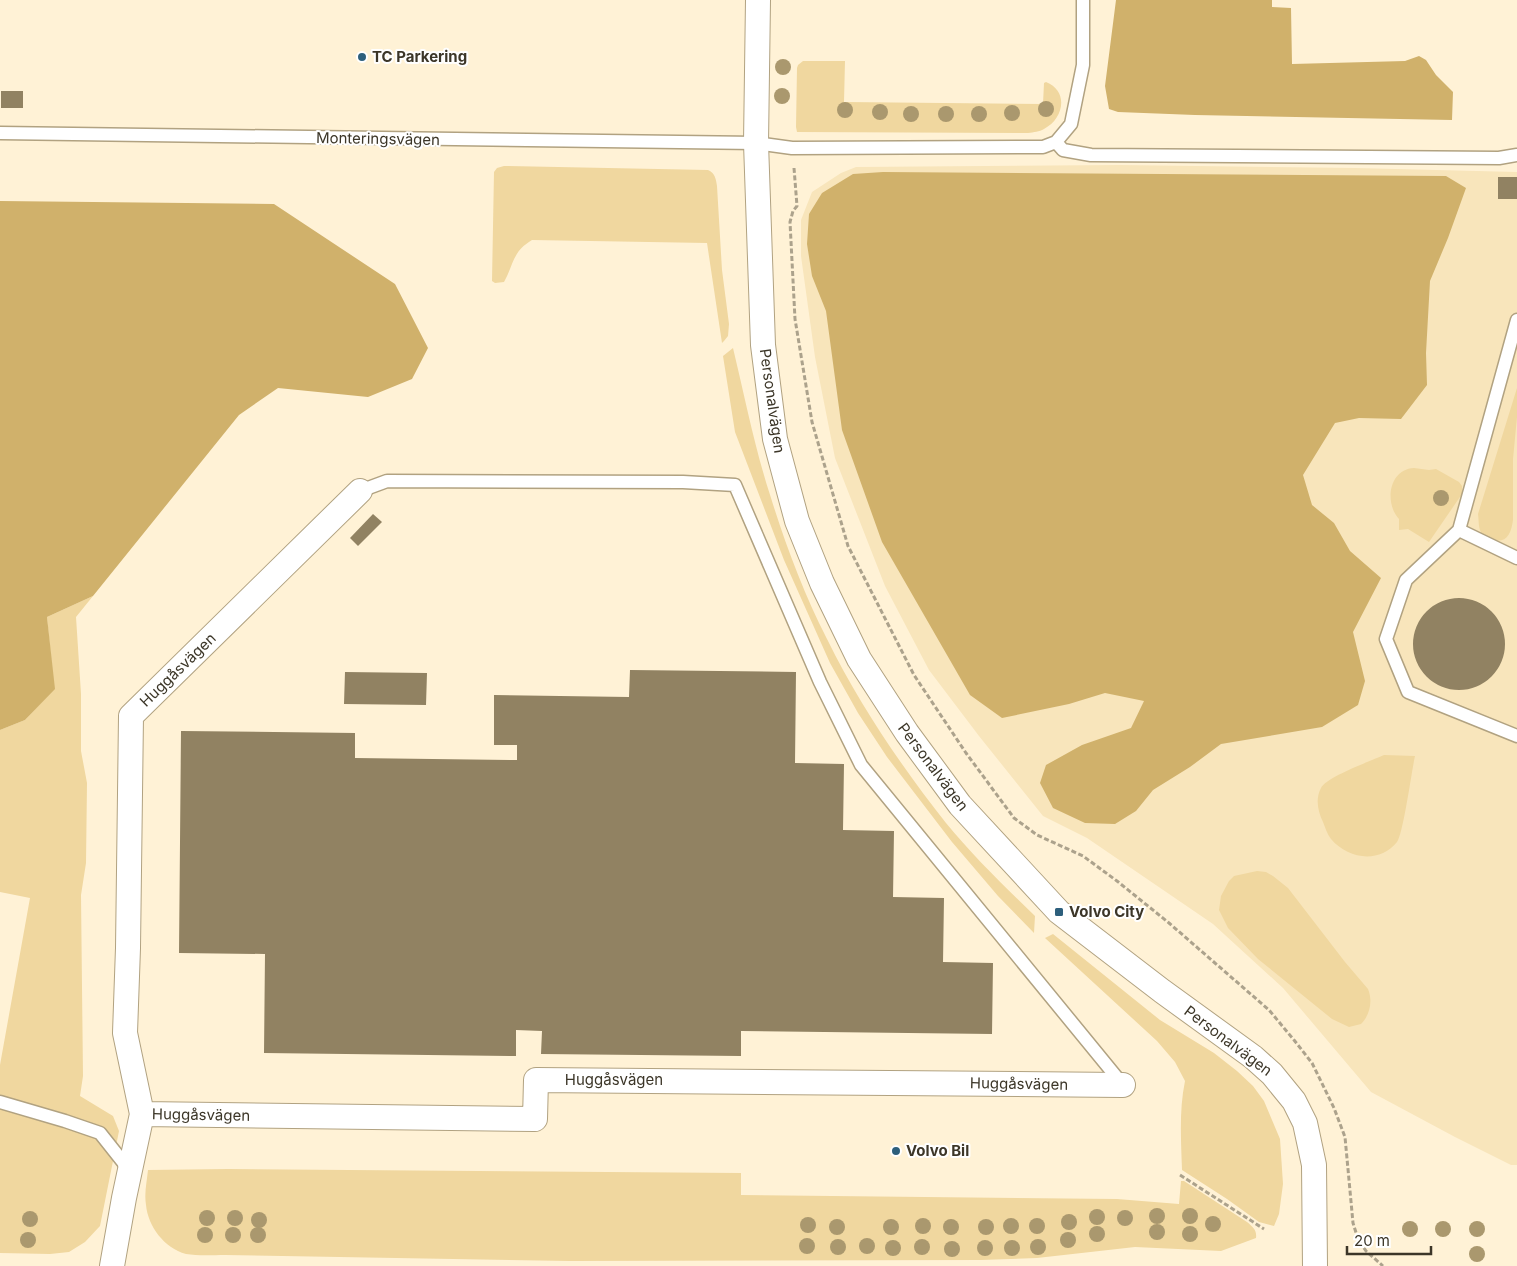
<svg xmlns="http://www.w3.org/2000/svg" width="1517" height="1266" viewBox="0 0 1517 1266" font-family="Inter,sans-serif">
	<style>
		.built { fill: #f8e5bb }
		.green { fill: #f0d79f }
		.forest { fill: #d0b16b }
		.building { fill: #918262 }
		.lines { fill: none; stroke-linecap: round; stroke-linejoin: round }
		.lane-casing { stroke: #b1a281; stroke-width: 15 }
		.street-casing { stroke: #b1a281; stroke-width: 26 }
		.path { stroke: #aca28c; stroke-width: 3; stroke-dasharray: 5 2.5; stroke-linecap: butt }
		.lane { stroke: #fff; stroke-width: 12 }
		.street { stroke: #fff; stroke-width: 24 }
		.tree { fill: #aa986e }
		.poi-dot { fill: #2d5f7c; stroke: #fff; stroke-width: 2 }
		.labels { text-anchor: middle; stroke-width: 4; stroke-linejoin: round; paint-order: stroke }
		.poi-label { font-size: 15px; font-weight: bold; fill: #3c3628; stroke: #fff; text-anchor: start }
		.street-label { font-size: 15px; fill: #3c3628; stroke: #fff }
	</style>
	<rect width="100%" height="100%" fill="#fff2d6"/>
	<!-- built -->
	<path class="built" d="M 1120,165 L 1355,168 L 1517,172 L 1517,1165 L 1511,1165 L 1455,1137 L 1371,1092 L 1283,988 L 1213,924 L 1087,838 L 1043,816 L 979,736 L 929,670 L 885,586 L 835,458 L 815,357 L 801,256 L 801,220 L 812,192 L 841,173 L 856,167 Z"/>
	<!-- green -->
	<path class="green" d="M 803,61 L 845,61 L 844,102 L 1043,104 L 1044,83 L 1046,82 C 1069,91 1064,119 1044,129 C 1039,132 1034,132 1028,133 L 797,132 L 796,127 L 797,68 L 798,65 Z
		M 504,166 L 708,170 C 715,173 716,179 717,186 L 722,270 L 729,324 L 728,336 L 724,341 L 722,343 L 707,243 L 532,240 C 512,252 514,264 504,282 L 495,283 L 492,281 L 494,172 L 497,168 Z
		M 733,348 C 745,398 755,449 771,498 C 786,546 804,594 827,639 C 859,704 901,766 946,823 C 973,856 1004,886 1035,916 L 1034,933 L 998,896 L 952,842 L 887,757 L 858,713 L 830,663 L 784,560 L 735,432 L 723,356 Z
		M 1517,388 L 1517,417 L 1513,459 L 1513,520 C 1511,535 1506,545 1489,539 C 1487,537 1484,537 1482,534 C 1478,529 1479,520 1478,514 Z
		M 1414,468 L 1429,470 L 1436,469 L 1459,482 L 1462,486 L 1462,494 L 1429,542 L 1408,529 L 1399,530 L 1399,519 C 1384,503 1389,469 1414,468 Z
		M 93,596 L 76,617 L 81,694 L 81,751 L 87,783 L 86,863 L 81,895 L 83,1076 L 80,1096 L 113,1116 L 119,1131 L 100,1226 L 85,1242 L 69,1252 L 50,1254 L 0,1253 L 0,1065 L 30,898 L 0,892 L 0,730 L 25,720 L 54,689 L 47,617 Z
		M 1384,755 L 1415,756 C 1412,769 1403,835 1397,842 C 1379,864 1348,859 1331,839 C 1327,834 1325,827 1323,822 C 1318,812 1315,799 1321,788 C 1326,777 1371,761 1384,755 Z
		M 1257,871 L 1266,872 L 1273,876 L 1288,888 L 1345,962 L 1368,989 C 1373,1001 1370,1015 1361,1024 L 1349,1027 L 1332,1019 L 1258,959 L 1228,928 L 1219,910 L 1221,896 L 1229,881 L 1234,876 Z
		M 1053,934 L 1160,1020 L 1214,1053 L 1237,1071 L 1253,1086 L 1264,1101 L 1280,1139 L 1283,1184 L 1279,1214 L 1274,1226 L 1259,1222 L 1227,1199 L 1182,1170 C 1181,1140 1179,1110 1185,1081 L 1175,1062 L 1157,1041 L 1045,938 Z
		M 228,1169 L 741,1173 L 741,1195 L 1117,1199 L 1179,1204 L 1181,1181 L 1184,1181 L 1247,1222 C 1253,1227 1257,1230 1256,1238 L 1221,1251 L 1135,1247 L 1037,1258 L 981,1260 L 570,1261 L 225,1255 C 213,1255 198,1256 186,1254 C 164,1248 148,1226 146,1205 C 144,1193 147,1181 148,1170 Z"/>
	<!-- forest -->
	<path class="forest" d="M 1116,0 L 1272,0 L 1272,7 L 1291,8 L 1292,64 L 1405,61 L 1419,56 L 1426,60 L 1436,75 L 1453,92 L 1452,120 L 1195,115 L 1118,112 L 1109,109 L 1105,86 Z
		M 883,172 L 1446,176 L 1466,188 L 1448,238 L 1430,281 L 1426,353 L 1427,385 L 1401,419 L 1359,418 L 1335,423 L 1303,475 L 1312,505 L 1334,523 L 1350,551 L 1381,578 L 1353,632 L 1365,681 L 1358,705 L 1322,727 L 1221,744 L 1190,767 L 1153,790 L 1136,811 L 1115,824 L 1085,823 L 1053,808 L 1040,783 L 1046,765 L 1082,745 L 1131,728 L 1144,701 L 1105,693 L 1069,704 L 1002,718 L 970,695 L 882,542 L 842,430 L 826,311 L 812,276 L 807,244 L 809,214 L 822,193 L 853,174 Z
		M 0,201 L 274,204 L 395,284 L 428,348 L 412,379 L 368,397 L 278,388 L 239,415 L 93,596 L 47,617 L 55,689 L 25,720 L 0,730 Z"/>
	<!-- building -->
	<path class="building" d="M 1,91 L 23,91 L 23,108 L 1,108 Z
		M 1498,177 L 1517,177 L 1517,199 L 1498,199 Z
		M 373,514 L 382,522 L 358,546 L 350,538 Z
		M1413 644a46 46 0 1 1 92 0a46 46 0 1 1-92 0Z
		M 630,670 L 796,672 L 795,763 L 844,764 L 843,830 L 894,831 L 893,897 L 944,898 L 943,962 L 993,963 L 992,1034 L 741,1031 L 741,1056 L 541,1054 L 542,1031 L 516,1030 L 516,1056 L 264,1053 L 265,954 L 179,953 L 181,731 L 355,733 L 355,758 L 517,760 L 517,745 L 494,745 L 494,695 L 629,697 Z
		M 345,672 L 427,673 L 426,705 L 344,704 Z"/>
	<g class="lines">
		<defs>
			<path id="lane" d="M 0,133 L 756,143 L 792,148 L 1043,147 L 1056,142 L 1071,124 L 1083,65 L 1083,0
				M 1056,142 L 1063,150 L 1091,155 L 1499,158 L 1517,155
				M 1517,320 L 1459,530 L 1406,580 L 1386,639 L 1408,692 L 1517,736
				M 360,491 L 387,481 L 683,482 L 735,485 L 820,682 L 861,765 L 1123,1085
				M 1459,530 L 1517,558
				M 0,1102 L 65,1121 L 100,1133 L 123,1162 L 128,1172"/>
			<path id="street" d="M 758,0 L 756,143 L 763,345 L 775,439 L 797,521 L 822,583 L 859,659 L 907,733 L 960,805 L 1059,912 L 1162,991 L 1253,1057 L 1272,1074 L 1294,1101 L 1305,1123 L 1314,1165 L 1315,1266
				M 142,1114 L 125,1033 L 128,948 L 131,716 L 360,491
				M 112,1266 L 124,1198 L 142,1114 L 535,1119 L 536,1080 L 1123,1085"/>
		</defs>
		<!-- lane casing -->
		<use href="#lane" class="lane-casing"/>
		<!-- street casing -->
		<use href="#street" class="street-casing"/>
		<!-- path -->
		<path class="path" d="M 794,168 L 797,206 L 793,211 L 790,222 L 795,319 L 812,422 L 848,546 L 914,675 L 966,753 L 1014,818 L 1037,835 L 1083,856 L 1117,881 L 1169,923 L 1269,1010 L 1294,1040 L 1312,1063 L 1334,1108 L 1345,1137 L 1353,1223 L 1358,1239 L 1366,1251 L 1383,1266
			M 1180,1175 L 1264,1229"/>
		<!-- lane -->
		<use href="#lane" class="lane"/>
		<!-- street -->
		<use href="#street" class="street"/>
	</g>
	<!-- trees -->
	<g class="tree">
		<circle cx="783" cy="67" r="8"/>
		<circle cx="782" cy="96" r="8"/>
		<circle cx="1046" cy="109" r="8"/>
		<circle cx="845" cy="110" r="8"/>
		<circle cx="880" cy="112" r="8"/>
		<circle cx="1012" cy="113" r="8"/>
		<circle cx="911" cy="114" r="8"/>
		<circle cx="946" cy="114" r="8"/>
		<circle cx="979" cy="114" r="8"/>
		<circle cx="1441" cy="498" r="8"/>
		<circle cx="1157" cy="1216" r="8"/>
		<circle cx="1190" cy="1216" r="8"/>
		<circle cx="1097" cy="1217" r="8"/>
		<circle cx="207" cy="1218" r="8"/>
		<circle cx="235" cy="1218" r="8"/>
		<circle cx="1125" cy="1218" r="8"/>
		<circle cx="30" cy="1219" r="8"/>
		<circle cx="259" cy="1220" r="8"/>
		<circle cx="1069" cy="1222" r="8"/>
		<circle cx="1213" cy="1224" r="8"/>
		<circle cx="808" cy="1225" r="8"/>
		<circle cx="923" cy="1226" r="8"/>
		<circle cx="1011" cy="1226" r="8"/>
		<circle cx="1037" cy="1226" r="8"/>
		<circle cx="837" cy="1227" r="8"/>
		<circle cx="891" cy="1227" r="8"/>
		<circle cx="951" cy="1227" r="8"/>
		<circle cx="986" cy="1227" r="8"/>
		<circle cx="1410" cy="1229" r="8"/>
		<circle cx="1443" cy="1229" r="8"/>
		<circle cx="1477" cy="1229" r="8"/>
		<circle cx="1157" cy="1232" r="8"/>
		<circle cx="1097" cy="1234" r="8"/>
		<circle cx="1190" cy="1234" r="8"/>
		<circle cx="205" cy="1235" r="8"/>
		<circle cx="233" cy="1235" r="8"/>
		<circle cx="258" cy="1235" r="8"/>
		<circle cx="28" cy="1240" r="8"/>
		<circle cx="1068" cy="1240" r="8"/>
		<circle cx="807" cy="1246" r="8"/>
		<circle cx="867" cy="1246" r="8"/>
		<circle cx="838" cy="1247" r="8"/>
		<circle cx="922" cy="1247" r="8"/>
		<circle cx="1038" cy="1247" r="8"/>
		<circle cx="893" cy="1248" r="8"/>
		<circle cx="985" cy="1248" r="8"/>
		<circle cx="1012" cy="1248" r="8"/>
		<circle cx="952" cy="1249" r="8"/>
		<circle cx="1477" cy="1254" r="8"/>
	</g>
	<!-- markers -->
	<g class="poi-dot">
		<circle cx="362" cy="57" r="5"/>
		<rect x="1054" y="907" width="10" height="10" rx="2.5"/>
		<circle cx="896" cy="1151" r="5"/>
	</g>
	<g class="labels">
		<!-- poi labels -->
		<g class="poi-label">
			<text x="372" y="62">TC Parkering</text>
			<text x="1069" y="917">Volvo City</text>
			<text x="906" y="1156">Volvo Bil</text>
		</g>
		<!-- street labels -->
		<g class="street-label">
			<text transform="translate(378 139) rotate(1)" y="5">Monteringsvägen</text>
			<text transform="translate(772 401) rotate(82)" y="5">Personalvägen</text>
			<text transform="translate(178 670) rotate(-44)" y="5">Huggåsvägen</text>
			<text transform="translate(933 767) rotate(53)" y="5">Personalvägen</text>
			<text transform="translate(1228 1041) rotate(37)" y="5">Personalvägen</text>
			<text x="614" y="1085">Huggåsvägen</text>
			<text transform="translate(1019 1084) rotate(1)" y="5">Huggåsvägen</text>
			<text transform="translate(201 1115) rotate(1)" y="5">Huggåsvägen</text>
		</g>
	</g>
	<!-- scale -->
	<path d="M1347 1246v8h84v-8" fill="none" stroke="#3c3628" stroke-width="2.5"/>
	<text x="1354" y="1246" font-size="15" fill="#3c3628" stroke="#ffffff" stroke-width="4" paint-order="stroke">20 m</text>
</svg>
